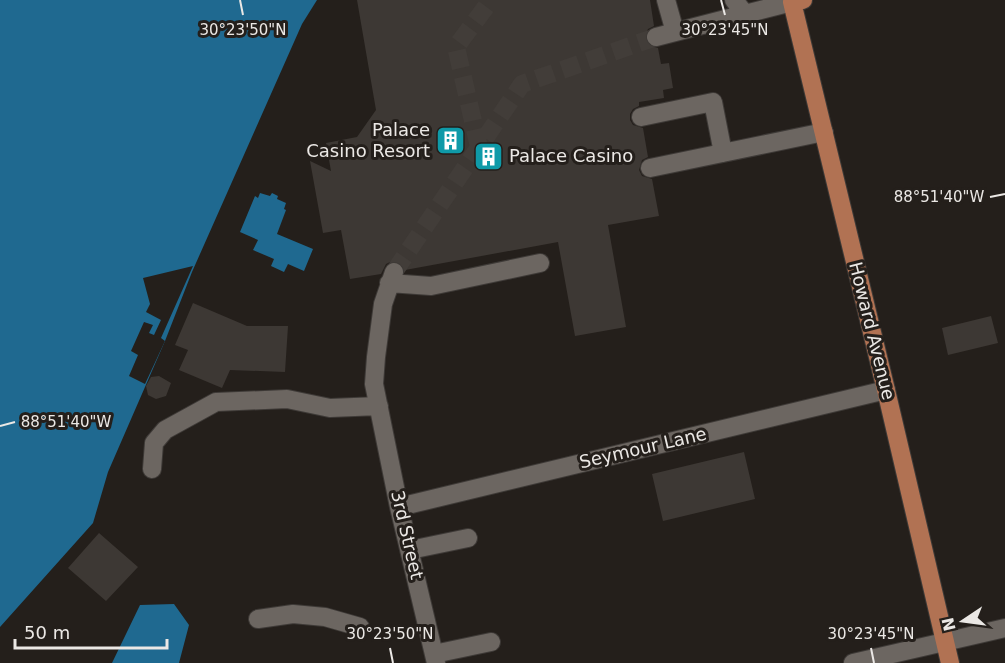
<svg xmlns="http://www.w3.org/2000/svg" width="1005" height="663" viewBox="0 0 1005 663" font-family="'DejaVu Sans',sans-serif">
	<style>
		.water { fill: #1f6990 }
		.pier { fill: #241f1b }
		.building { fill: #3d3834 }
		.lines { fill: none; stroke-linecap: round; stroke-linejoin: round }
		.minor-tunnel { stroke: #423d39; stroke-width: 18; stroke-dasharray: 18 9; stroke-linecap: butt }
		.minor-casing { stroke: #3e3a37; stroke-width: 20 }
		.major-casing { stroke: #3e3a37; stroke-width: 20 }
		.minor { stroke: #6c6661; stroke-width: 18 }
		.major { stroke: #b17253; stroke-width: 18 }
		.ticks { fill: none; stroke: #ebe8e5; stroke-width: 2 }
		.labels { text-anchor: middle; stroke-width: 6; stroke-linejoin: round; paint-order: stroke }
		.poi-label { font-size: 18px; fill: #ebe8e5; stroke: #241f1b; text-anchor: end }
		.street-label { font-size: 18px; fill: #ebe8e5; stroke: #241f1b }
		.ticks-label { font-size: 15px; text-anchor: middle; fill: #ebe8e5; stroke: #241f1b; stroke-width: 6; stroke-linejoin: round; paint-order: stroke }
	</style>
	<rect width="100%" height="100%" fill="#241f1b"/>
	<!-- water -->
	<path class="water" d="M 0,0 L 317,0 L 302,24 L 192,272 L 165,341 L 108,472 L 93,523 L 0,627 Z
		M 260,193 L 270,196 L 272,193 L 278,196 L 277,199 L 286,203 L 284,209 L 286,210 L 277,234 L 313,249 L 304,271 L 288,264 L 284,272 L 271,266 L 274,259 L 253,250 L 258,240 L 240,232 L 255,196 L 258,198 Z
		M 174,604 L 189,625 L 179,663 L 112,663 L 140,605 Z"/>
	<!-- pier -->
	<path class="pier" d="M 193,266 L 161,338 L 165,341 L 145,384 L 129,376 L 138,355 L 131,351 L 144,322 L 153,325 L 149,333 L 154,335 L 161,320 L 146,312 L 150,304 L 143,278 Z"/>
	<!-- building -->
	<path class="building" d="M 357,0 L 650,0 L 654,26 L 648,29 L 645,35 L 645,40 L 648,45 L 658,48 L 661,64 L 669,63 L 673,88 L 663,90 L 664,98 L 639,102 L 639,106 L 633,109 L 630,114 L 630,120 L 633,125 L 643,128 L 648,157 L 642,160 L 639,170 L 642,176 L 652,179 L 659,216 L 608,225 L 626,327 L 575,336 L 558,242 L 405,270 L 402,264 L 392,261 L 386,264 L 381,274 L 350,279 L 341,230 L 323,233 L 310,161 L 331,171 L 326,143 L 357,137 L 376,110 Z
		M 193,303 L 247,326 L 288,326 L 285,372 L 230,370 L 222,388 L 179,370 L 188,350 L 175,345 Z
		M 991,316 L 998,343 L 948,355 L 942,328 Z
		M 159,376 L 171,383 L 166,396 L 156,399 L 148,395 L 146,386 L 151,377 Z
		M 744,452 L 755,499 L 663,521 L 652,474 Z
		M 99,533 L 138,567 L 106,601 L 68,568 Z"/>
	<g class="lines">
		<!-- minor-tunnel -->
		<path class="minor-tunnel" d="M 479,147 L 456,47 L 491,0
			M 394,272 L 522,84 L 656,37"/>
		<defs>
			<path id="minor" d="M 666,0 L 675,32
				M 734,0 L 745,14 L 792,2 L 793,0
				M 656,37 L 745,14
				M 641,117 L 713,102 L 723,153
				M 650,168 L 824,132
				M 394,272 L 383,304 L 376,357 L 374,384 L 399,507 L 436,663
				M 389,283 L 431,286 L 540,263
				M 152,469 L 154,443 L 165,430 L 216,402 L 287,399 L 330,408 L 379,406
				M 399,507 L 886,390
				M 410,550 L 468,538
				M 258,619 L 293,614 L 325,617 L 360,627
				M 434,654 L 491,642
				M 853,663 L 1005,628"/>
			<path id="major" d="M 803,0 L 792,2 L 886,390 L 950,663"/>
		</defs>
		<!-- minor casing -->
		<use href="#minor" class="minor-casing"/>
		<!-- major casing -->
		<use href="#major" class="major-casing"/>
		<!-- minor -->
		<use href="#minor" class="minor"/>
		<!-- major -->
		<use href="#major" class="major"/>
	</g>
	<!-- ticks -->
	<path class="ticks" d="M 240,0 L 243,15M 721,0 L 725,15M 990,197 L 1005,194M 0,426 L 15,422M 390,648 L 393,663M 871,648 L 874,663"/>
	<!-- icons -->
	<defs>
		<symbol id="building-square" viewBox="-11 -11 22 22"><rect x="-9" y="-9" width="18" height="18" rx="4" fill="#0f9aa8" stroke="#241f1b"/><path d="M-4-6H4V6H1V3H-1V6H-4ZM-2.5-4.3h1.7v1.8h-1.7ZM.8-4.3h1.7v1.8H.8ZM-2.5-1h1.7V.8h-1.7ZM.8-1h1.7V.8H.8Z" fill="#fff"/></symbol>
	</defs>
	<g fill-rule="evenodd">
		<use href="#building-square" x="434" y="124" width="33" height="33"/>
		<use href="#building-square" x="472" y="140" width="33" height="33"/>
	</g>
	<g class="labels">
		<!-- poi labels -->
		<g class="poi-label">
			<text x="430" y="136">Palace<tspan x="430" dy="21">Casino Resort</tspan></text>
			<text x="509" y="162" text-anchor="start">Palace Casino</text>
		</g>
		<!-- street labels -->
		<g class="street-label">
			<text transform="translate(872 331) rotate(76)" y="6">Howard Avenue</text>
			<text transform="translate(643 448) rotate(-13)" y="6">Seymour Lane</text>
			<text transform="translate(407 535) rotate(77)" y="6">3rd Street</text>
		</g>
	</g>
	<g class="ticks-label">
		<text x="243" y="35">30°23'50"N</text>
		<text x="725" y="35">30°23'45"N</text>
		<text x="939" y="202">88°51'40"W</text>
		<text x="66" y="427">88°51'40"W</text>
		<text x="390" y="639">30°23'50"N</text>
		<text x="871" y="639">30°23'45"N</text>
	</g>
	<!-- north arrow -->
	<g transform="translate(963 621) rotate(257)" stroke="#241f1b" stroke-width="4.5" paint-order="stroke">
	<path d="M0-4.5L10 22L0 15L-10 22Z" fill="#ebe8e5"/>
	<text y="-9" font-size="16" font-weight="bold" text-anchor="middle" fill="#ebe8e5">N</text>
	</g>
	<!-- scale -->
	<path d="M15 639v9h152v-9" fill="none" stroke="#ebe8e5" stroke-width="3"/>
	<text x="24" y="639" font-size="18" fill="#ebe8e5" stroke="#241f1b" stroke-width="4.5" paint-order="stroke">50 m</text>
</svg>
